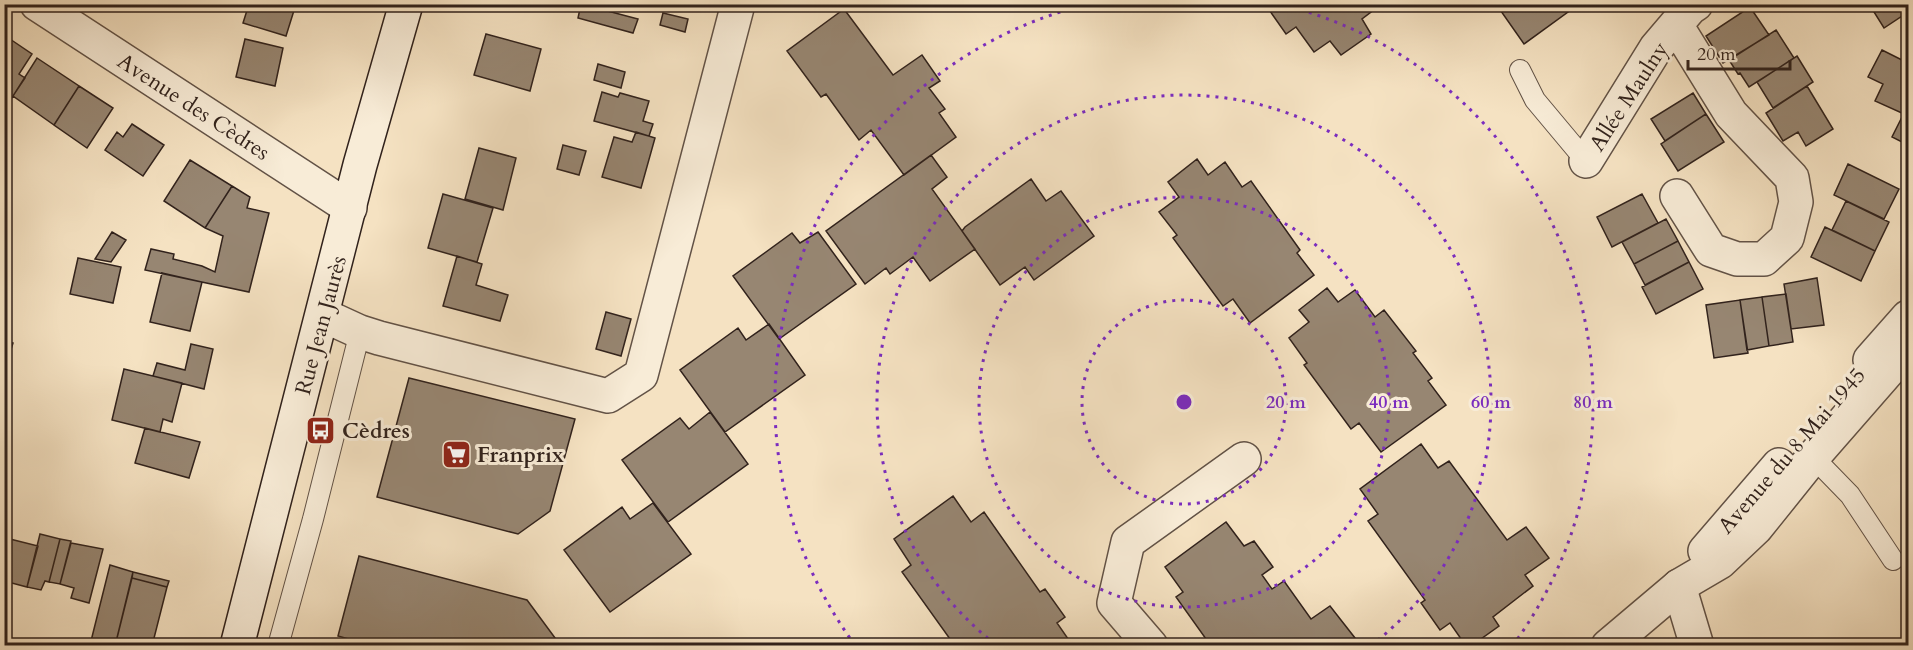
<svg xmlns="http://www.w3.org/2000/svg" width="1913" height="650" viewBox="0 0 1913 650" font-family="Cardo,serif">
	<style>
		.building { fill: #978672; stroke: #31221c; stroke-width: 1.5 }
		.lines { fill: none; stroke-linecap: round; stroke-linejoin: round }
		.service-casing { stroke: #625246; stroke-width: 22 }
		.minor-casing { stroke: #625246; stroke-width: 36 }
		.tertiary-casing { stroke: #625246; stroke-width: 36 }
		.secondary-casing { stroke: #31221c; stroke-width: 36 }
		.service { stroke: #f8ecd7; stroke-width: 20 }
		.minor { stroke: #f8ecd7; stroke-width: 33 }
		.tertiary { stroke: #f8ecd7; stroke-width: 33 }
		.secondary { stroke: #f8ecd7; stroke-width: 33 }
		.ring { fill: none; stroke: #7b2cbf; stroke-width: 3; stroke-dasharray: 3 6 }
		.labels { text-anchor: middle; stroke-width: 6; stroke-linejoin: round; paint-order: stroke }
		.street-label { font-size: 22px; fill: #31221c; stroke: #f8ecd7 }
		.poi-label { font-size: 22px; font-weight: bold; fill: #31221c; stroke: #f8ecd7; text-anchor: start }
		.centre { fill: #7b2cbf; stroke: #f8ecd7; stroke-width: 3 }
		.ring-label { font-size: 18px; text-anchor: middle; font-weight: bold; fill: #7b2cbf; stroke: #f8ecd7; stroke-width: 6; stroke-linejoin: round; paint-order: stroke }
	</style>
	<rect width="100%" height="100%" fill="#f5e2c2"/>
	<filter id="stains"><feTurbulence type="fractalNoise" baseFrequency=".00333" numOctaves="4"/><feColorMatrix values="0 0 0 0 .2 0 0 0 0 .09 0 0 0 0 .02 0 0 0 .5 -.17"/></filter>
	<radialGradient id="worn" r=".72"><stop offset=".6" stop-color="#630" stop-opacity="0"/><stop offset="1" stop-color="#630" stop-opacity=".3"/></radialGradient>
	<!-- building -->
	<path class="building" d="M 249,4 L 296,4 L 286,36 L 243,23 Z
		M 581,4 L 638,19 L 633,33 L 578,18 Z
		M 1265,4 L 1378,4 L 1379,6 L 1362,19 L 1371,34 L 1341,55 L 1330,41 L 1314,52 L 1296,27 L 1286,34 Z
		M 1496,4 L 1579,4 L 1524,44 Z
		M 1869,4 L 1908,4 L 1908,12 L 1884,28 Z
		M 1750,7 L 1769,35 L 1723,63 L 1706,36 Z
		M 844,9 L 893,75 L 922,55 L 940,81 L 929,88 L 945,109 L 939,113 L 956,137 L 904,175 L 871,130 L 859,140 L 826,94 L 821,97 L 787,51 Z
		M 663,13 L 688,19 L 685,32 L 660,25 Z
		M 1776,30 L 1794,58 L 1749,87 L 1740,73 L 1738,74 L 1729,60 Z
		M 486,34 L 541,49 L 530,91 L 474,75 Z
		M 4,35 L 32,54 L 19,74 L 25,78 L 11,99 L 4,94 Z
		M 245,39 L 283,48 L 275,86 L 236,77 Z
		M 1882,50 L 1908,63 L 1908,105 L 1904,114 L 1875,101 L 1883,84 L 1868,77 Z
		M 1797,56 L 1813,82 L 1773,108 L 1757,82 Z
		M 37,58 L 79,86 L 54,125 L 13,96 Z
		M 598,64 L 625,72 L 621,88 L 594,80 Z
		M 79,86 L 113,108 L 87,148 L 54,125 Z
		M 1807,86 L 1833,129 L 1806,146 L 1798,132 L 1783,141 L 1766,113 Z
		M 602,92 L 618,97 L 620,93 L 649,101 L 643,121 L 653,124 L 649,136 L 594,121 Z
		M 1693,93 L 1706,114 L 1665,141 L 1651,119 Z
		M 1908,105 L 1908,145 L 1892,137 Z
		M 1706,114 L 1724,142 L 1678,171 L 1661,144 Z
		M 132,124 L 164,145 L 143,176 L 105,150 L 117,132 L 123,137 Z
		M 636,132 L 655,138 L 641,188 L 602,177 L 614,137 L 632,142 Z
		M 563,145 L 586,151 L 579,175 L 557,169 Z
		M 479,148 L 516,158 L 503,210 L 465,199 Z
		M 931,155 L 947,177 L 932,189 L 975,249 L 930,281 L 913,257 L 890,274 L 886,268 L 865,284 L 826,231 Z
		M 1197,159 L 1208,175 L 1225,162 L 1242,187 L 1251,181 L 1300,250 L 1297,253 L 1314,275 L 1250,323 L 1233,299 L 1223,306 L 1173,238 L 1177,235 L 1159,212 L 1179,197 L 1168,182 Z
		M 190,160 L 232,186 L 205,228 L 164,201 Z
		M 1848,164 L 1899,189 L 1884,219 L 1834,195 Z
		M 1031,179 L 1046,201 L 1061,191 L 1094,236 L 1034,280 L 1025,267 L 1000,285 L 962,231 L 965,227 Z
		M 232,186 L 250,197 L 247,208 L 269,213 L 249,292 L 145,270 L 151,249 L 174,254 L 173,259 L 202,266 L 215,272 L 223,236 L 205,228 Z
		M 443,194 L 493,208 L 477,262 L 428,248 Z
		M 1642,194 L 1658,223 L 1612,247 L 1597,217 Z
		M 1846,201 L 1889,222 L 1875,251 L 1832,230 Z
		M 1666,219 L 1678,241 L 1634,264 L 1622,242 Z
		M 1825,227 L 1875,251 L 1861,281 L 1811,257 Z
		M 112,232 L 126,240 L 111,262 L 95,259 Z
		M 818,232 L 856,284 L 779,339 L 733,276 L 792,233 L 800,243 Z
		M 1678,241 L 1689,262 L 1645,285 L 1634,264 Z
		M 457,256 L 482,264 L 476,285 L 508,295 L 500,321 L 443,306 Z
		M 78,258 L 121,267 L 113,303 L 70,294 Z
		M 1689,262 L 1703,289 L 1656,314 L 1642,287 Z
		M 162,273 L 202,282 L 190,331 L 150,322 Z
		M 1817,278 L 1824,325 L 1791,329 L 1784,284 Z
		M 1327,288 L 1338,302 L 1355,290 L 1375,317 L 1384,310 L 1416,351 L 1413,353 L 1432,378 L 1428,381 L 1446,405 L 1381,452 L 1359,423 L 1351,429 L 1304,365 L 1307,363 L 1289,338 L 1309,322 L 1299,310 Z
		M 1786,294 L 1793,342 L 1769,346 L 1762,297 Z
		M 1762,297 L 1769,346 L 1747,350 L 1740,300 Z
		M 1740,300 L 1748,353 L 1714,358 L 1706,305 Z
		M 606,312 L 631,319 L 621,356 L 596,349 Z
		M 769,324 L 805,375 L 725,432 L 680,370 L 738,328 L 746,340 Z
		M 4,341 L 13,343 L 4,372 Z
		M 191,344 L 213,349 L 204,389 L 153,376 L 157,363 L 185,370 Z
		M 124,369 L 182,383 L 172,422 L 163,419 L 160,432 L 112,420 Z
		M 409,378 L 575,419 L 550,511 L 518,534 L 377,497 Z
		M 710,412 L 748,464 L 668,522 L 622,460 L 680,418 L 689,429 Z
		M 145,428 L 200,442 L 189,478 L 135,463 Z
		M 1421,444 L 1438,468 L 1449,461 L 1507,540 L 1526,527 L 1549,558 L 1525,575 L 1533,586 L 1493,617 L 1499,626 L 1471,646 L 1466,646 L 1450,623 L 1440,630 L 1421,603 L 1425,600 L 1368,521 L 1378,514 L 1360,489 Z
		M 953,496 L 971,522 L 984,512 L 1040,592 L 1045,589 L 1065,617 L 1057,623 L 1073,646 L 955,646 L 902,572 L 911,565 L 894,539 Z
		M 653,503 L 691,554 L 610,612 L 564,550 L 622,507 L 630,519 Z
		M 1226,522 L 1244,546 L 1254,541 L 1273,567 L 1262,575 L 1272,589 L 1284,581 L 1311,619 L 1330,606 L 1355,638 L 1345,646 L 1211,646 L 1176,597 L 1183,592 L 1165,567 Z
		M 40,534 L 60,539 L 49,582 L 45,581 L 41,590 L 27,587 Z
		M 6,538 L 38,546 L 27,587 L 4,581 L 4,544 Z
		M 60,539 L 71,541 L 60,584 L 49,582 Z
		M 71,543 L 103,549 L 89,603 L 71,598 L 74,588 L 60,584 Z
		M 359,556 L 527,600 L 561,646 L 373,646 L 338,636 Z
		M 110,565 L 133,572 L 115,646 L 91,641 Z
		M 133,572 L 169,581 L 167,587 L 132,578 Z
		M 132,578 L 167,587 L 152,646 L 115,646 Z"/>
	<g class="lines">
		<defs>
			<path id="service" d="M 1520,70 L 1535,100 L 1586,161
				M 1813,457 L 1850,495 L 1893,560
				M 278,646 L 313,519 L 360,332"/>
			<path id="minor" d="M 37,4 L 350,208
				M 1676,25 L 1731,114 L 1792,178 L 1796,202 L 1787,238 L 1764,259 L 1737,259 L 1711,250 L 1677,196
				M 1586,161 L 1656,48 L 1690,8 L 1696,4
				M 323,315 L 360,332 L 379,338 L 608,396 L 641,375 L 738,4
				M 1679,586 L 1697,646
				M 1151,646 L 1114,603 L 1128,542 L 1244,459"/>
			<path id="tertiary" d="M 1870,360 L 1908,317
				M 1705,551 L 1779,465
				M 1608,646 L 1679,586 L 1720,562 L 1756,528 L 1813,457 L 1908,348"/>
			<path id="secondary" d="M 237,646 L 360,165 L 406,4"/>
		</defs>
		<!-- service casing -->
		<use href="#service" class="service-casing"/>
		<!-- minor casing -->
		<use href="#minor" class="minor-casing"/>
		<!-- tertiary casing -->
		<use href="#tertiary" class="tertiary-casing"/>
		<!-- secondary casing -->
		<use href="#secondary" class="secondary-casing"/>
		<!-- service -->
		<use href="#service" class="service"/>
		<!-- minor -->
		<use href="#minor" class="minor"/>
		<!-- tertiary -->
		<use href="#tertiary" class="tertiary"/>
		<!-- secondary -->
		<use href="#secondary" class="secondary"/>
	</g>
	<!-- distance rings -->
	<g class="ring">
		<circle cx="1184" cy="402" r="102"/>
		<circle cx="1184" cy="402" r="205"/>
		<path d="M995 644A307 307 0 1 1 1373 644"/>
		<path d="M855 645A409 409 0 0 1 1085 5M1283 5A409 409 0 0 1 1513 645"/>
	</g>
	<!-- icons -->
	<defs>
		<symbol id="bus-square" viewBox="-11 -11 22 22"><rect x="-9" y="-9" width="18" height="18" rx="4" fill="#8f2418" stroke="#f8ecd7"/><path d="M-5-6H5V4H4V6H2V4H-2V6H-4V4H-5ZM-3.5-4V0h7V-4ZM-3.5 1.2v1.5H-2V1.2ZM2 1.2v1.5H3.5V1.2Z" fill="#fff"/></symbol>
		<symbol id="supermarket-square" viewBox="-11 -11 22 22"><rect x="-9" y="-9" width="18" height="18" rx="4" fill="#8f2418" stroke="#f8ecd7"/><path d="M-6-5.5h2.5l.6 2H6L4.5 2H-2.5L-4.4-4H-6ZM-1.5 3.2a1.3 1.3 0 1 0 .1 0ZM3 3.2a1.3 1.3 0 1 0 .1 0Z" fill="#fff"/></symbol>
	</defs>
	<g fill-rule="evenodd">
		<use href="#bus-square" x="304" y="414" width="33" height="33"/>
		<use href="#supermarket-square" x="440" y="438" width="33" height="33"/>
	</g>
	<g class="labels">
		<!-- street labels -->
		<g class="street-label">
			<text transform="translate(1628 96) rotate(-57)" y="8">Allée Maulny</text>
			<text transform="translate(194 106) rotate(33)" y="8">Avenue des Cèdres</text>
			<text transform="translate(320 325) rotate(-75)" y="8">Rue Jean Jaurès</text>
			<text transform="translate(1791 450) rotate(-49)" y="8">Avenue du 8 Mai 1945</text>
		</g>
		<!-- poi labels -->
		<g class="poi-label">
			<text x="342" y="438">Cèdres</text>
			<text x="477" y="462">Franprix</text>
		</g>
	</g>
	<circle cx="1184" cy="402" r="9" class="centre"/>
	<g class="ring-label">
		<text x="1286" y="408">20 m</text>
		<text x="1389" y="408">40 m</text>
		<text x="1491" y="408">60 m</text>
		<text x="1593" y="408">80 m</text>
	</g>
	<!-- margin -->
	<rect width="1913" height="650" fill="none" stroke="#f5e2c2" stroke-width="24"/>
	<rect x="6" y="6" width="1901" height="638" fill="none" stroke="#31221c" stroke-width="3"/>
	<rect x="12" y="12" width="1889" height="626" fill="none" stroke="#31221c" stroke-width="1.5"/>
	<!-- scale -->
	<path d="M1688 60v9h102v-9" fill="none" stroke="#31221c" stroke-width="3"/>
	<text x="1697" y="60" font-size="18" fill="#31221c" stroke="#f8ecd7" stroke-width="4.5" paint-order="stroke">20 m</text>
	<rect width="100%" height="100%" filter="url(#stains)"/>
	<rect width="100%" height="100%" fill="url(#worn)"/>
</svg>
